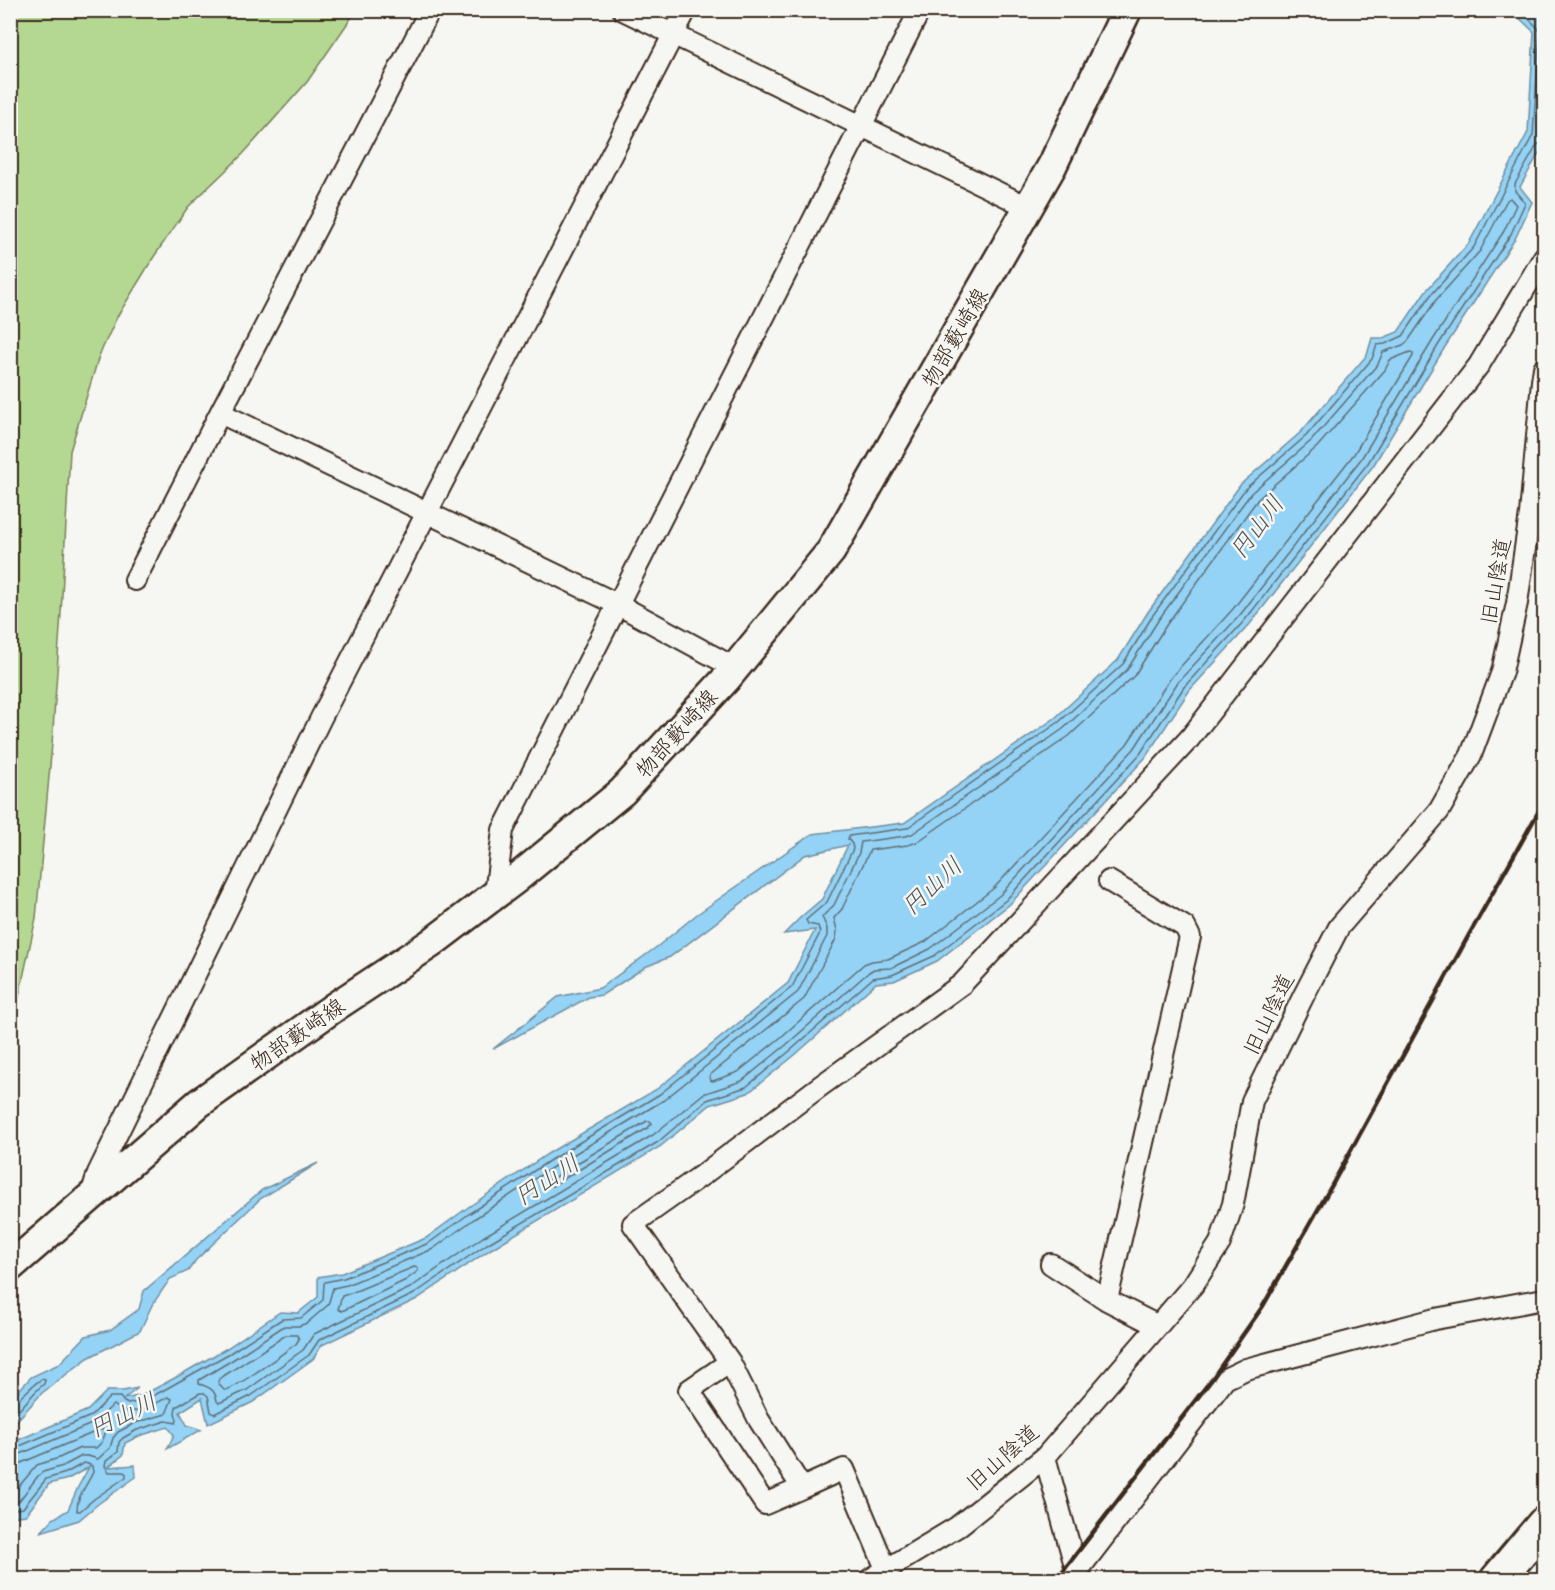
<svg xmlns="http://www.w3.org/2000/svg" width="1555" height="1590" viewBox="0 0 1555 1590" font-family="'Architects Daughter','Klee One',sans-serif">
	<style>
		.green { fill: #b4d892; stroke: #788158; stroke-width: 1.5 }
		.water { fill: #94d3f6; stroke: #708fa0; stroke-width: 1.5 }
		.lines { fill: none; stroke-linecap: round; stroke-linejoin: round }
		.shore { stroke: #5f6e74; stroke-width: 1.5 }
		.minor-casing { stroke: #3b2a1e; stroke-width: 24 }
		.secondary-casing { stroke: #3b2a1e; stroke-width: 33 }
		.trunk-casing { stroke: #3b2a1e; stroke-width: 38 }
		.minor { stroke: #f6f6f2; stroke-width: 20 }
		.secondary { stroke: #f6f6f2; stroke-width: 28 }
		.trunk { stroke: #f6f6f2; stroke-width: 33 }
		.rail { stroke: #3b2a1e; stroke-width: 4.5 }
		.labels { text-anchor: middle; stroke-width: 5; stroke-linejoin: round; paint-order: stroke }
		.street-label { font-size: 22px; fill: #3b2a1e; stroke: #f6f6f2 }
		.water-label { font-size: 24px; font-style: italic; fill: #515454; stroke: #f6f6f2 }
	</style>
	<rect width="100%" height="100%" fill="#f6f6f2"/>
	<filter id="ink" filterUnits="userSpaceOnUse"><feTurbulence type="fractalNoise" baseFrequency=".0167" numOctaves="2"/><feDisplacementMap in="SourceGraphic" scale="12" xChannelSelector="R" yChannelSelector="G"/><feConvolveMatrix kernelMatrix="1 2 1 2 8 2 1 2 1" color-interpolation-filters="sRGB"/></filter>
	<g filter="url(#ink)">
		<!-- green -->
		<path class="green" d="M 11,10 L 356,11 L 307,82 L 243,154 L 188,207 L 153,258 L 117,317 L 99,356 L 70,451 L 61,613 L 52,744 L 36,918 L 19,996 L 11,1018 Z"/>
		<!-- water -->
		<path class="water" d="M 1508,11 L 1544,11 L 1544,144 L 1520,187 L 1532,202 L 1516,237 L 1445,347 L 1373,466 L 1250,624 L 1189,691 L 1145,758 L 1010,904 L 937,961 L 894,981 L 876,983 L 795,1055 L 748,1093 L 710,1105 L 661,1146 L 491,1249 L 417,1299 L 322,1345 L 313,1359 L 253,1402 L 208,1424 L 202,1398 L 180,1412 L 187,1425 L 201,1430 L 167,1449 L 174,1435 L 168,1427 L 139,1436 L 125,1443 L 123,1455 L 108,1467 L 135,1465 L 136,1477 L 98,1504 L 79,1520 L 41,1532 L 53,1519 L 68,1510 L 78,1487 L 89,1467 L 68,1479 L 49,1484 L 26,1515 L 11,1517 L 11,1443 L 88,1410 L 107,1391 L 123,1391 L 138,1388 L 124,1399 L 143,1395 L 173,1379 L 227,1348 L 280,1312 L 298,1313 L 318,1297 L 318,1277 L 342,1273 L 426,1238 L 467,1208 L 549,1153 L 657,1089 L 788,983 L 815,930 L 784,934 L 802,916 L 822,899 L 848,845 L 805,855 L 670,957 L 647,966 L 602,995 L 589,997 L 493,1049 L 558,997 L 600,988 L 658,946 L 696,915 L 812,834 L 904,823 L 1055,718 L 1118,660 L 1148,612 L 1241,484 L 1301,432 L 1367,355 L 1372,338 L 1383,338 L 1398,332 L 1425,292 L 1469,243 L 1528,132 L 1534,32 L 1512,11 Z
			M 318,1163 L 260,1199 L 196,1260 L 188,1271 L 170,1279 L 152,1305 L 140,1331 L 88,1358 L 42,1393 L 11,1427 L 11,1399 L 31,1377 L 59,1364 L 86,1336 L 110,1330 L 139,1309 L 144,1291 L 262,1190 Z"/>
		<g class="lines">
			<!-- shore -->
			<path class="shore" d="M 1544,76 L 1541,132 L 1544,135
				M 1510,198 L 1516,205 L 1504,231 L 1433,340 L 1361,459 L 1240,615 L 1178,682 L 1134,749 L 1000,895 L 930,949 L 891,968 L 874,969 L 869,972 L 786,1045 L 742,1081 L 703,1094 L 653,1135 L 483,1237 L 410,1288 L 314,1334 L 303,1350 L 247,1390 L 219,1403 L 217,1401 C 215,1389 209,1387 199,1384 L 199,1380 L 234,1359 L 284,1326 L 299,1326 L 307,1323 L 328,1305 L 333,1288 L 347,1285 L 433,1249 L 474,1219 L 556,1165 L 664,1100 L 798,992 L 827,936 L 827,928 L 822,917 L 834,905 L 859,853 L 861,842 L 906,836 L 912,834 L 1063,729 L 1127,670 L 1159,619 L 1251,493 L 1311,441 L 1378,364 L 1383,352 L 1403,345 L 1408,341 L 1436,300 L 1480,251 L 1507,200 Z
				M 1410,352 L 1413,353 L 1413,356 L 1354,454 L 1233,609 L 1172,676 L 1127,744 L 994,888 L 925,942 L 888,959 L 872,961 L 864,964 L 780,1038 L 738,1072 L 713,1081 L 710,1080 L 710,1075 L 804,999 L 836,939 L 837,930 L 834,918 L 842,909 L 870,850 L 908,845 L 917,842 L 1069,736 L 1134,676 L 1167,624 L 1258,499 L 1317,447 L 1385,370 L 1390,360 Z
				M 647,1121 L 650,1121 L 652,1123 L 648,1128 L 552,1186 L 548,1185 L 548,1181 L 561,1173 Z
				M 414,1267 L 418,1268 L 418,1271 L 406,1280 L 342,1311 L 338,1309 L 342,1296 L 351,1293 Z
				M 286,1335 L 297,1335 L 299,1339 L 296,1344 C 287,1350 231,1393 224,1390 C 221,1388 220,1385 218,1382 L 219,1379 Z
				M 10,1402 C 23,1400 30,1385 42,1379 L 45,1380 L 44,1384 L 38,1389 L 10,1420
				M 10,1449 L 15,1448 L 91,1416 L 110,1397 L 120,1397 L 124,1402 L 128,1404 L 146,1400 L 230,1353 L 282,1319 L 301,1318 L 323,1300 L 324,1284 L 325,1282 L 344,1278 L 429,1243 L 470,1213 L 552,1159 L 660,1094 L 792,987 L 820,933 L 818,926 L 808,924 L 806,920 L 827,902 L 853,849 L 852,844 L 848,839 L 849,836 L 907,828 L 1059,722 L 1123,664 L 1153,615 L 1246,488 L 1306,436 L 1372,359 L 1377,345 L 1385,344 L 1403,336 L 1430,296 L 1474,247 L 1533,135 L 1540,32 L 1538,28 L 1520,10
				M 10,1456 L 18,1455 L 94,1423 L 113,1405 C 117,1407 121,1411 126,1411 C 140,1414 156,1403 168,1397 L 172,1399 L 166,1414 L 135,1423 L 118,1432 L 113,1438 L 110,1448 L 98,1459 L 88,1456 L 82,1456 L 63,1466 L 43,1472 L 38,1476 L 19,1501 L 10,1503
				M 10,1465 L 21,1463 L 102,1429 L 106,1431 L 102,1442 L 96,1448 L 80,1448 L 59,1458 L 37,1465 L 14,1492 L 10,1494
				M 10,1510 L 23,1508 L 46,1479 L 66,1473 L 84,1463 L 88,1464 L 92,1466 L 93,1472 C 88,1484 76,1497 77,1511 L 80,1511 L 94,1499 L 126,1477 L 126,1474 L 124,1472 L 109,1472 L 105,1466 L 106,1461 L 118,1452 L 119,1442 L 123,1438 L 137,1430 L 166,1421 L 176,1423 L 177,1420 L 175,1413 L 176,1407 L 200,1393 L 204,1393 L 208,1396 L 211,1412 L 214,1414 L 251,1396 L 309,1355 L 319,1340 L 414,1294 L 487,1244 L 658,1142 L 707,1100 L 746,1087 L 791,1050 L 873,978 L 892,975 L 934,956 L 1006,900 L 1140,754 L 1184,687 L 1245,620 L 1368,463 L 1439,344 L 1511,234 L 1525,203 L 1515,191 L 1515,184 L 1537,145 L 1541,143 L 1544,142"/>
			<defs>
				<path id="minor" d="M 623,10 L 1028,207
					M 220,413 L 617,604 L 735,668
					M 135,580 L 220,413 L 430,10
					M 495,895 L 503,830 L 920,10
					M 91,1195 L 98,1173 L 321,718 L 686,10
					M 1051,1264 L 1107,1300 L 1158,1326
					M 1107,1300 L 1190,937 L 1185,927 L 1109,881
					M 730,1362 L 689,1390 L 765,1504 L 802,1488
					M 1045,1457 L 1079,1580
					M 886,1569 L 844,1469 L 802,1488 L 759,1420 L 730,1362 L 633,1224 L 705,1173 L 819,1087 L 962,984 L 1190,738 L 1479,365 L 1544,257
					M 1077,1572 L 1225,1379 L 1246,1369 L 1435,1319 L 1544,1299
					M 869,1580 L 957,1527 L 1045,1457 L 1193,1285 L 1220,1243 L 1233,1204 L 1252,1101 L 1304,995 L 1339,927 L 1439,811 L 1471,755 L 1502,672 L 1517,603 L 1530,514 L 1542,381 L 1544,368"/>
				<path id="secondary" d="M 10,1267 L 199,1103 L 336,1006 L 430,944 L 517,878 L 622,792 L 726,679 L 831,551 L 1052,166 L 1127,10"/>
				<path id="trunk" d="M 1497,1580 L 1544,1524"/>
			</defs>
			<!-- minor casing -->
			<use href="#minor" class="minor-casing"/>
			<!-- secondary casing -->
			<use href="#secondary" class="secondary-casing"/>
			<!-- trunk casing -->
			<use href="#trunk" class="trunk-casing"/>
			<!-- minor -->
			<use href="#minor" class="minor"/>
			<!-- secondary -->
			<use href="#secondary" class="secondary"/>
			<!-- trunk -->
			<use href="#trunk" class="trunk"/>
			<!-- rail -->
			<path class="rail" d="M 1056,1580 L 1212,1379 L 1263,1306 L 1332,1185 L 1470,933 L 1544,802"/>
		</g>
	</g>
	<g class="labels">
		<!-- street labels -->
		<g class="street-label">
			<text transform="translate(954 337) rotate(-60)" y="8">物部藪崎線</text>
			<text transform="translate(1495 581) rotate(-80)" y="8">旧山陰道</text>
			<text transform="translate(676 733) rotate(-48)" y="8">物部藪崎線</text>
			<text transform="translate(1268 1014) rotate(-64)" y="8">旧山陰道</text>
			<text transform="translate(297 1034) rotate(-35)" y="8">物部藪崎線</text>
			<text transform="translate(1002 1457) rotate(-41)" y="8">旧山陰道</text>
		</g>
		<!-- water labels -->
		<g class="water-label">
			<text transform="translate(1257 527) rotate(-53)" y="8">円山川</text>
			<text transform="translate(932 886) rotate(-43)" y="8">円山川</text>
			<text transform="translate(547 1180) rotate(-33)" y="8">円山川</text>
			<text transform="translate(123 1415) rotate(-26)" y="8">円山川</text>
		</g>
	</g>
	<!-- margin -->
	<rect width="1555" height="1590" fill="none" stroke="#f6f6f2" stroke-width="36"/>
	<rect x="18" y="18" width="1519" height="1554" fill="none" stroke="#3b2a1e" stroke-width="2" filter="url(#ink)"/>
</svg>
